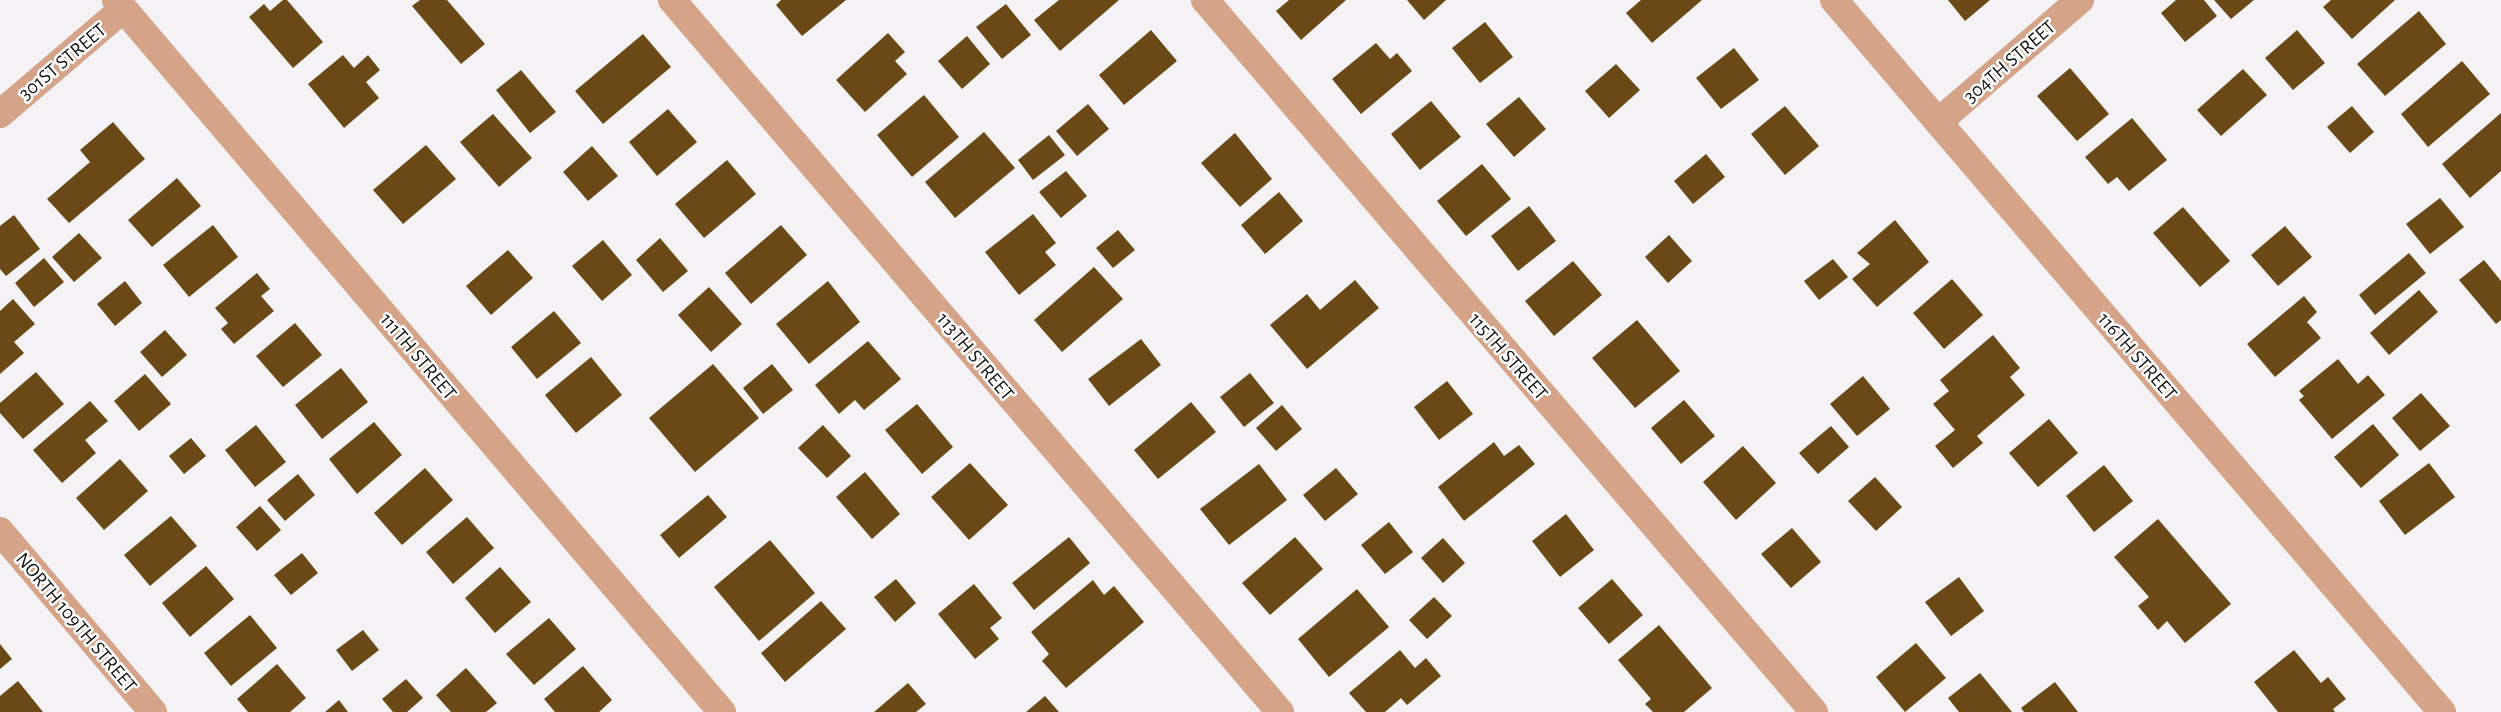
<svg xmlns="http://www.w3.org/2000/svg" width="2501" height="712" viewBox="0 0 2501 712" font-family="'Alegreya Sans',sans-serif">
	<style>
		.building { fill: #6b4917 }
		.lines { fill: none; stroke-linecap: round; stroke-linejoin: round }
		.minor { stroke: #d5a387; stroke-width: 28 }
		.labels { text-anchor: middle; stroke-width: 5; stroke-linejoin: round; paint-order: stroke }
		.street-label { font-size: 20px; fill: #171617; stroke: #fff }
	</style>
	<rect width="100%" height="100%" fill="#f5f2f5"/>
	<!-- building -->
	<path class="building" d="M 283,0 L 287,0 L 323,42 L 293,68 L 249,17 L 264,4 L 270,11 Z
		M 420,0 L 447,0 L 485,44 L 461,64 L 412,6 Z
		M 781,0 L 846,0 L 802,36 L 776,5 Z
		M 1059,0 L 1119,0 L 1060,51 L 1034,20 Z
		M 1289,0 L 1346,0 L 1301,40 L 1276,11 Z
		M 1407,0 L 1446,0 L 1424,20 Z
		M 1641,0 L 1702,0 L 1652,43 L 1626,13 Z
		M 1948,0 L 1990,0 L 1965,21 Z
		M 2176,0 L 2204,0 L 2217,16 L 2185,42 L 2161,13 Z
		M 2214,0 L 2254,0 L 2231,19 Z
		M 2331,0 L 2395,0 L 2352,39 L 2323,7 Z
		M 1006,4 L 1031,35 L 1002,59 L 976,27 Z
		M 2419,11 L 2446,44 L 2385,96 L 2357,64 Z
		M 1485,22 L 1513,57 L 1480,83 L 1452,48 Z
		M 1151,30 L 1177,61 L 1124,105 L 1099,75 Z
		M 2297,30 L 2325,63 L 2293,90 L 2265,58 Z
		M 888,33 L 905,52 L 895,61 L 907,74 L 865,112 L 836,80 Z
		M 643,34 L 671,67 L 603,124 L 575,91 Z
		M 967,36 L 990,64 L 962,89 L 938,61 Z
		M 1376,43 L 1390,59 L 1397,53 L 1412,71 L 1361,114 L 1332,79 Z
		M 1734,48 L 1759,80 L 1721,109 L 1696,78 Z
		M 343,55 L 354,68 L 368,55 L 380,70 L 366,82 L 379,98 L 344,128 L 308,84 Z
		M 2462,61 L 2490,94 L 2428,147 L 2401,114 Z
		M 1616,64 L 1640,90 L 1609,118 L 1585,91 Z
		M 2070,68 L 2109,114 L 2077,141 L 2037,96 Z
		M 2243,69 L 2267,95 L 2221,136 L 2197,110 Z
		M 521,70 L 556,112 L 530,133 L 496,90 Z
		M 924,95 L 959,137 L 912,177 L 877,135 Z
		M 1519,97 L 1546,129 L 1514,157 L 1486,124 Z
		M 1431,101 L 1461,137 L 1420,170 L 1391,134 Z
		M 1088,104 L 1109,129 L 1077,156 L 1056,131 Z
		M 1785,106 L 1819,146 L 1785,175 L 1751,134 Z
		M 2352,106 L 2374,132 L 2350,153 L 2327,127 Z
		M 668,109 L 697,142 L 657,176 L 629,142 Z
		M 2501,113 L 2501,171 L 2470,198 L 2442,164 Z
		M 493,114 L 532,158 L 499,187 L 460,142 Z
		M 2132,118 L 2167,160 L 2129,191 L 2117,177 L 2108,184 L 2085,157 Z
		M 113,122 L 145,159 L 69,223 L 47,199 L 90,162 L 80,150 Z
		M 984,132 L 1015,168 L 955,218 L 925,182 Z
		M 1235,133 L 1272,179 L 1240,207 L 1201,163 Z
		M 1049,135 L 1065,155 L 1033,180 L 1018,160 Z
		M 426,145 L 456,179 L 403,224 L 373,190 Z
		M 592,146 L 618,176 L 588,201 L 563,172 Z
		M 1706,154 L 1725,177 L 1693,204 L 1674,181 Z
		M 727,160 L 756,194 L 704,238 L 675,204 Z
		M 1482,164 L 1511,199 L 1466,236 L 1437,201 Z
		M 1066,171 L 1087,196 L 1061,218 L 1039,192 Z
		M 177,178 L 201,206 L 152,247 L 128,220 Z
		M 1279,192 L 1303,221 L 1265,254 L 1241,225 Z
		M 2440,198 L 2464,227 L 2430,254 L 2406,224 Z
		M 1529,206 L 1556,241 L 1518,271 L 1491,236 Z
		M 2183,207 L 2230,261 L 2200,287 L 2153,233 Z
		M 1033,214 L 1056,243 L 1045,252 L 1056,265 L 1019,295 L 985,252 Z
		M 14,215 L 40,249 L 6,276 L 0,269 L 0,226 Z
		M 1895,220 L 1929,262 L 1877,307 L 1852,279 L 1870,264 L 1857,253 Z
		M 213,225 L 238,257 L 189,297 L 163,265 Z
		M 781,225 L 807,255 L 751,304 L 725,273 Z
		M 2285,226 L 2312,257 L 2278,286 L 2251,255 Z
		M 1118,230 L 1135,250 L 1113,268 L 1096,248 Z
		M 79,233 L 102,258 L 74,282 L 52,257 Z
		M 1669,235 L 1692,261 L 1668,283 L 1645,257 Z
		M 660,238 L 688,271 L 663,292 L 636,260 Z
		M 603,240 L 632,275 L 602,301 L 572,266 Z
		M 508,250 L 533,278 L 491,315 L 466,286 Z
		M 2409,253 L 2426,273 L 2375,315 L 2359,295 Z
		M 44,258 L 64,282 L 34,307 L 15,283 Z
		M 1833,259 L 1848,277 L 1819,300 L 1804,281 Z
		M 2484,260 L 2501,281 L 2501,320 L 2496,324 L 2459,280 Z
		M 1573,261 L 1602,295 L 1554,336 L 1525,301 Z
		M 1094,267 L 1123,299 L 1062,352 L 1034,320 Z
		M 257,273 L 270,289 L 261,296 L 274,311 L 234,344 L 221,329 L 228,323 L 215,308 Z
		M 1952,279 L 1983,315 L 1944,349 L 1913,313 Z
		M 1355,280 L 1379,308 L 1307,369 L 1270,325 L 1307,294 L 1320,310 Z
		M 125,281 L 142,303 L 115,326 L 97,304 Z
		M 828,281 L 860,322 L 809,364 L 776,324 Z
		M 709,287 L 742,324 L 711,352 L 678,315 Z
		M 2419,290 L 2438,312 L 2389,355 L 2370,333 Z
		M 2304,296 L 2317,312 L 2307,322 L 2321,338 L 2275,377 L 2247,344 Z
		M 13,299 L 35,324 L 14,342 L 24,353 L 0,374 L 0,311 Z
		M 554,311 L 581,343 L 537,379 L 511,347 Z
		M 1637,320 L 1680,371 L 1635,408 L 1592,358 Z
		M 295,323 L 322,355 L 283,387 L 256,356 Z
		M 165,330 L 187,355 L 162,377 L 140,352 Z
		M 1993,335 L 2020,368 L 2010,377 L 2025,395 L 1977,436 L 1983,443 L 1953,468 L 1935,446 L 1955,430 L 1933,404 L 1949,391 L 1940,380 Z
		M 1141,339 L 1161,365 L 1109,406 L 1088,379 Z
		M 868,341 L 901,379 L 864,410 L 855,400 L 839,414 L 815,385 Z
		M 591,357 L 622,395 L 576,433 L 545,395 Z
		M 2338,359 L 2358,384 L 2368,375 L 2385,395 L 2332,439 L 2299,400 L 2304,396 L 2299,391 Z
		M 713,364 L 759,418 L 695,472 L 649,418 Z
		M 772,364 L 793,390 L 763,414 L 743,388 Z
		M 341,368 L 368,402 L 322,439 L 295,405 Z
		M 36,372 L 64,404 L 23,439 L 0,413 L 0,403 Z
		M 1250,373 L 1274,403 L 1244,427 L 1220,397 Z
		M 145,374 L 171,404 L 139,431 L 114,401 Z
		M 1863,376 L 1890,409 L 1857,436 L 1830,404 Z
		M 1447,381 L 1473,414 L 1439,440 L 1414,407 Z
		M 2421,393 L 2450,426 L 2420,451 L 2392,418 Z
		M 1684,400 L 1715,436 L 1681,464 L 1651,428 Z
		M 90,401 L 108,421 L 85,440 L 96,453 L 62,483 L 33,450 Z
		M 1191,402 L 1216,432 L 1158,479 L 1134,450 Z
		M 917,404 L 953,447 L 922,474 L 885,430 Z
		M 1282,405 L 1302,429 L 1276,451 L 1256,428 Z
		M 2049,419 L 2078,453 L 2038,487 L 2009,453 Z
		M 374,422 L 402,455 L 357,494 L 329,459 Z
		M 2373,424 L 2399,455 L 2361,488 L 2334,457 Z
		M 256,425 L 286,462 L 255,487 L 225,450 Z
		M 823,425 L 851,456 L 827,478 L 798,448 Z
		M 1831,426 L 1849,447 L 1818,474 L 1799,453 Z
		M 191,438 L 206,456 L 184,474 L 169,456 Z
		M 1494,442 L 1504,456 L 1519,445 L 1535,464 L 1464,521 L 1438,487 Z
		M 1743,446 L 1776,483 L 1736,520 L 1703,482 Z
		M 120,459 L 148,491 L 104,530 L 76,498 Z
		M 970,463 L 1008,505 L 969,540 L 931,497 Z
		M 2429,463 L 2455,497 L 2405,535 L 2379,501 Z
		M 1259,464 L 1287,500 L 1229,545 L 1200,509 Z
		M 2104,465 L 2133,501 L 2094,532 L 2066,496 Z
		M 425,468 L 453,500 L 402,545 L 374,513 Z
		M 1336,468 L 1358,494 L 1325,521 L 1303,495 Z
		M 865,472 L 900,514 L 872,539 L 836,497 Z
		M 298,474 L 315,495 L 285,521 L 267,500 Z
		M 1875,477 L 1902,507 L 1876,531 L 1848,501 Z
		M 708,495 L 727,517 L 679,558 L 660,535 Z
		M 260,506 L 281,530 L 257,551 L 236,527 Z
		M 1566,514 L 1594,550 L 1560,577 L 1532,541 Z
		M 171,516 L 197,546 L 150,586 L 124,555 Z
		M 467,517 L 494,548 L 453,584 L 426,552 Z
		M 2158,519 L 2231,604 L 2185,643 L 2167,621 L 2158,630 L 2138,606 L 2149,597 L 2114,557 Z
		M 1389,522 L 1413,552 L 1385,574 L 1361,545 Z
		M 1792,528 L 1821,562 L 1791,588 L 1761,554 Z
		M 1069,537 L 1090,563 L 1034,610 L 1012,583 Z
		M 1295,537 L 1323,569 L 1270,615 L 1242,583 Z
		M 1443,538 L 1465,563 L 1443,583 L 1421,558 Z
		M 770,540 L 815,593 L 759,641 L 714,587 Z
		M 302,553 L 318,573 L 291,595 L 274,575 Z
		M 206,566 L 234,599 L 190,637 L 162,603 Z
		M 500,567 L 531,602 L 495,633 L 465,598 Z
		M 1959,577 L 1984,611 L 1951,636 L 1925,602 Z
		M 896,579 L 916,603 L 895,622 L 874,597 Z
		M 1612,579 L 1643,615 L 1609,644 L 1578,608 Z
		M 1093,580 L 1104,595 L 1114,586 L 1144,622 L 1066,688 L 1042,661 L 1049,654 L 1031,632 Z
		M 974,584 L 1002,618 L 990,628 L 999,639 L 975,659 L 938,614 Z
		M 1357,589 L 1389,627 L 1329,677 L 1298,639 Z
		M 1434,597 L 1452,616 L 1427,639 L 1409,620 Z
		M 821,601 L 846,629 L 785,682 L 761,653 Z
		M 250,615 L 277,648 L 231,686 L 204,653 Z
		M 549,618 L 576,649 L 534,685 L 506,654 Z
		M 1659,625 L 1712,688 L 1684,712 L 1653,712 L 1645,704 L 1651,699 L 1618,660 Z
		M 363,630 L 379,650 L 352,671 L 336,650 Z
		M 1916,643 L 1946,678 L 1905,712 L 1876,677 Z
		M 0,644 L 12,659 L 0,669 Z
		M 1400,650 L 1415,668 L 1426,658 L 1441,676 L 1407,705 L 1401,698 L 1385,712 L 1366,712 L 1349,693 Z
		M 2294,650 L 2321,683 L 2328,677 L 2346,699 L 2333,709 L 2335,712 L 2278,712 L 2254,682 Z
		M 277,664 L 306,698 L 290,712 L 248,712 L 237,699 Z
		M 583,666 L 612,700 L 599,712 L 555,712 L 544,699 Z
		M 466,668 L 497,703 L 486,712 L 451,712 L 436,695 Z
		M 1980,673 L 2012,712 L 1959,712 L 1948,698 Z
		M 406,679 L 423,698 L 407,712 L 393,712 L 382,699 Z
		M 18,681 L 43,712 L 0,712 L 0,696 Z
		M 2055,682 L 2078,712 L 2024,712 L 2021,708 Z
		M 908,683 L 926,704 L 916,712 L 874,712 Z
		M 1045,696 L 1059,712 L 1026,712 Z
		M 339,700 L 348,712 L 325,712 Z"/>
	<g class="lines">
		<!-- minor -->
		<path class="minor" d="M 116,0 L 722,712
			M 672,0 L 1280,712
			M 1205,0 L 1814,712
			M 1834,0 L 2442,712
			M 0,114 L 123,9
			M 1938,122 L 2080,0
			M 0,531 L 153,712"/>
	</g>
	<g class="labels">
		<!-- street labels -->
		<g class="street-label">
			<text transform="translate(62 61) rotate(-40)" y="7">301ST STREET</text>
			<text transform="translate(2009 61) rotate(-41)" y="7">304TH STREET</text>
			<text transform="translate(419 356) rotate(50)" y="7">111TH STREET</text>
			<text transform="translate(976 356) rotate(50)" y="7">113TH STREET</text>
			<text transform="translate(1509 356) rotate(49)" y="7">115TH STREET</text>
			<text transform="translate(2138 356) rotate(49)" y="7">116TH STREET</text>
			<text transform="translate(77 622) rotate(50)" y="7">NORTH 109TH STREET</text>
		</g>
	</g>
</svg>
